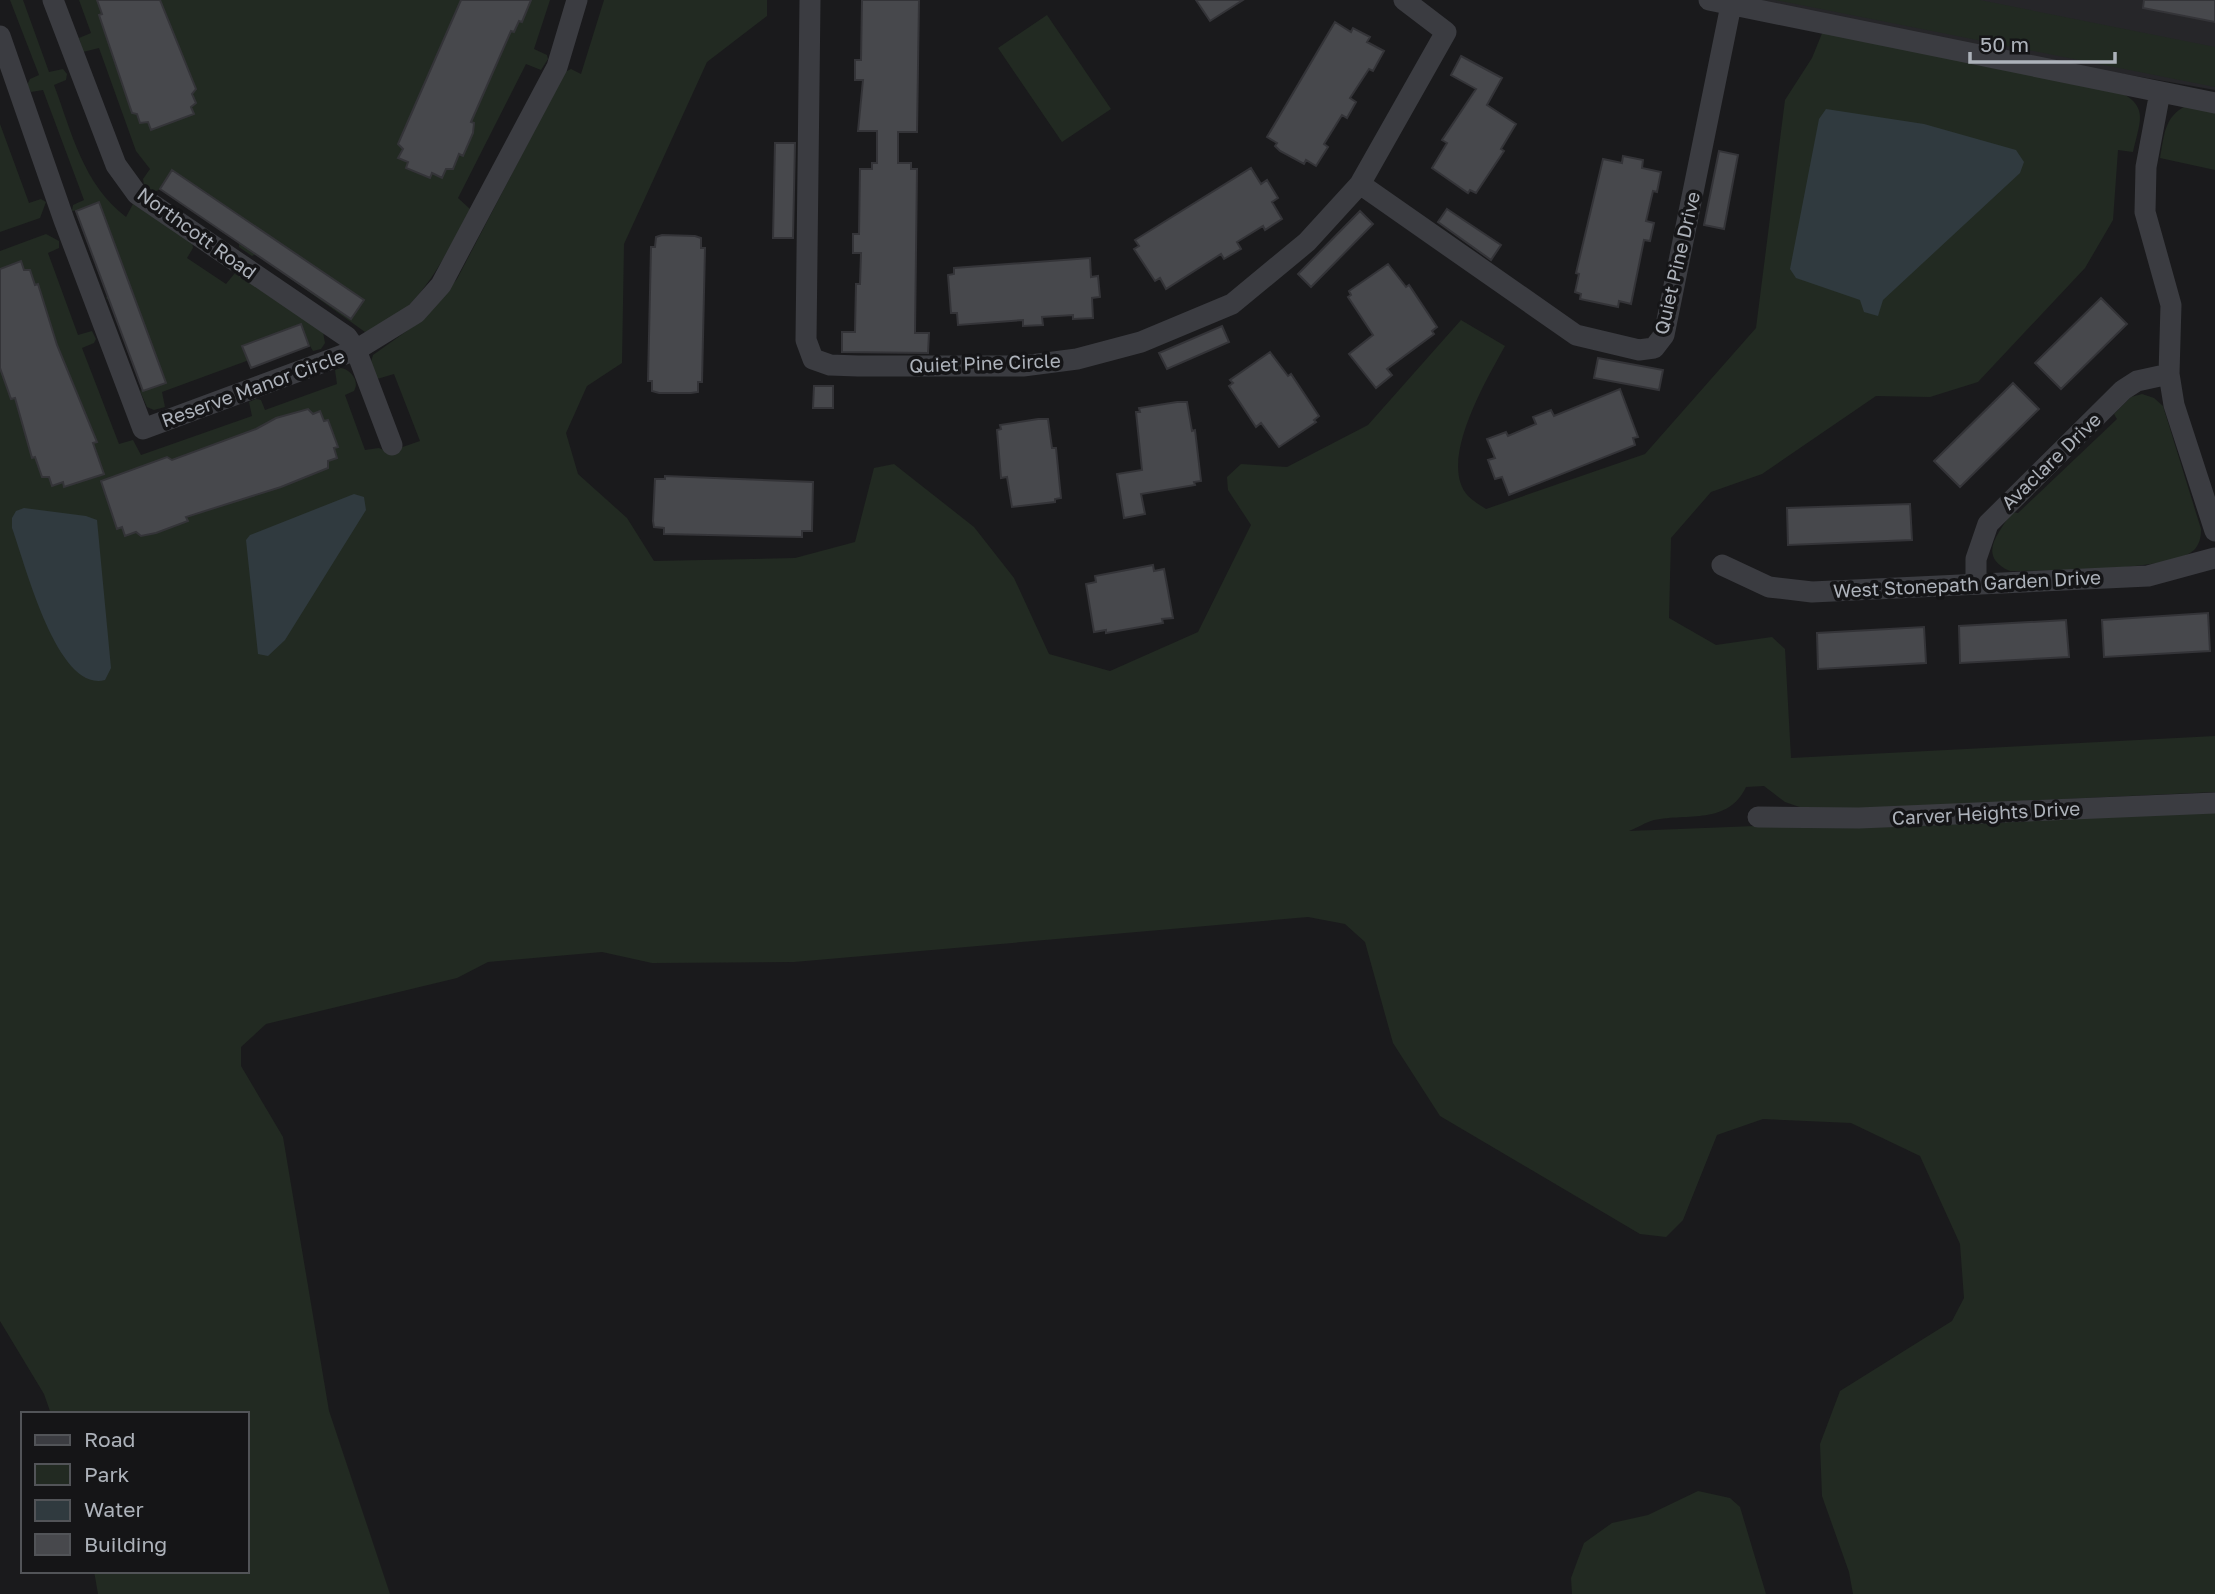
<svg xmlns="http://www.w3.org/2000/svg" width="2215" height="1594" viewBox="0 0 2215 1594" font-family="'Golos Text',sans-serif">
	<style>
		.built { fill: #262629 }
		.green { fill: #222a22 }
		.water { fill: #303a3f }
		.building { fill: #47484c; stroke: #343438; stroke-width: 2 }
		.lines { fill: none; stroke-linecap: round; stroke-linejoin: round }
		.street { stroke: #3b3c41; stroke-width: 21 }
		.labels { text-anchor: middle; stroke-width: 7; stroke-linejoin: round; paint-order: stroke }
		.street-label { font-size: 19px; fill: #adb2ba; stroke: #151517 }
	</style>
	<rect width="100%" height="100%" fill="#1a1a1c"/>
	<!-- built -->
	<path class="built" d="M 1714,0 L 2215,0 L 2215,90 L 1731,5 Z"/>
	<!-- green -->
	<path class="green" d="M 10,0 L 23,0 L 49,72 L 63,69 L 67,74 L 66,80 L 54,85 C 72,133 83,184 126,217 L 133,204 L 192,242 L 193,248 L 187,258 L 226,284 L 235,273 L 323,332 L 325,343 L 321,349 L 313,351 L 306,339 L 162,392 L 165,407 L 154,410 L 147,407 L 140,391 L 143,389 L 112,303 L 106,298 L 108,295 L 79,210 L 72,211 L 73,205 L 84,200 L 43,90 L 31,92 L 27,85 L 30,79 L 39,75 Z
		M 79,0 L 550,0 L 534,49 L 547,55 L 548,59 L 541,70 L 526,64 L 458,198 L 470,209 C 448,251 416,320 365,332 L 256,254 L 252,256 L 239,247 L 239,242 L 160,189 L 155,192 L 144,185 L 143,179 L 150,169 L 136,151 L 99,48 L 83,52 L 79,38 L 91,33 Z
		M 604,0 L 767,0 L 767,16 L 707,62 L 624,244 L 622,363 L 587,386 L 566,433 L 578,474 L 627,518 L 654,561 L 795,558 L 855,542 L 874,468 L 894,464 L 974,527 L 1014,578 L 1049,654 L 1110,671 L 1198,632 L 1251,525 L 1228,490 L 1227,477 L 1241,464 L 1287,467 L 1368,425 L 1461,320 L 1505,346 C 1487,379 1437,462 1468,496 C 1473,501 1480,505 1486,509 L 1645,454 L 1756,328 L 1785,100 L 1812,58 L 1823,31 L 2116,90 C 2150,106 2140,120 2133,152 L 2118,150 L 2113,220 L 2085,268 L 1978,382 L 1930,397 L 1876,396 L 1762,474 L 1711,492 L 1671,538 L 1669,618 L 1716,645 L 1772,637 L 1785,649 L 1791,758 L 2215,736 L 2215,792 L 1811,811 L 1785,802 L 1764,786 L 1746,787 C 1728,825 1688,813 1654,820 C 1646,822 1637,828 1629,831 L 2215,808 L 2215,1594 L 1853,1594 L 1849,1572 L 1822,1496 L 1820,1444 L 1840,1391 L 1952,1321 L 1964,1298 L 1960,1244 L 1920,1156 L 1851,1123 L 1763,1119 L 1717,1135 L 1683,1220 L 1666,1237 L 1640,1234 L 1440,1116 L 1393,1043 L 1365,942 L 1345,924 L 1308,917 L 794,962 L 652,963 L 602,952 L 488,962 L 457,978 L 266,1024 L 241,1047 L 241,1066 L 283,1137 L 329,1411 L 390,1594 L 98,1594 L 94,1571 L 247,1571 L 247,1414 L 51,1414 L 44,1394 L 0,1321 L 0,251 L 46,234 L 59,241 L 59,248 L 48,253 L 78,335 L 92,331 L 96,339 L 94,343 L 82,348 L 119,444 L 133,440 L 141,455 L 252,416 L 249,402 L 256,399 L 261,400 L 265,410 L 337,384 L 335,370 L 341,368 C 351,370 360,381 354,391 L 345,395 L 365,450 L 379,448 L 388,452 L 420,441 L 394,374 L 377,379 L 371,362 L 373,355 L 425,318 L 457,279 L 565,72 L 571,69 L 581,74 Z
		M 1775,0 L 1980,0 L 2215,47 L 2215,87 Z
		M 1047,15 L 1111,109 L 1062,142 L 998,48 Z
		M 2186,106 L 2215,110 L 2215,170 L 2160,158 C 2164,137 2164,116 2186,106 Z
		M 0,124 L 29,203 L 41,199 L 46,202 L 40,218 L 0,232 Z
		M 2142,394 L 2154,398 L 2163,406 L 2201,529 C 2201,536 2200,543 2195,549 C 2174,572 2045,570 2010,571 C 1976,556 1999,533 2012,512 L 2018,513 L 2117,419 L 2114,414 L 2131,397 Z
		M 1698,1491 L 1730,1498 L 1740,1507 L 1766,1594 L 1572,1594 L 1571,1578 L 1584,1543 L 1612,1523 L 1648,1515 Z"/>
	<!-- water -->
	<path class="water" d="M 1826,109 L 1924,124 L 2016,150 L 2024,162 L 2020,173 L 1883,300 L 1878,316 L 1864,312 L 1860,300 L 1796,278 L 1790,269 L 1819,119 Z
		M 354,494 L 364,497 L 366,510 L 285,640 L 268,656 L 258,654 L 246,540 L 250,535 Z
		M 24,508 L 86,516 L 97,520 L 111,668 L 105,680 C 57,693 25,563 12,528 L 12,518 L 16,511 Z"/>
	<!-- building -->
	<path class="building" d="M 97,0 L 160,0 L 196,89 L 192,94 L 196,103 L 191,107 L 194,114 L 151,130 L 148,122 L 140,123 L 137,114 L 132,113 L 99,15 L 102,14 Z
		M 461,0 L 531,0 L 522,22 L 519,21 L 514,32 L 511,31 L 471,122 L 474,123 L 473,133 L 463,156 L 459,154 L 453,169 L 446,169 L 442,178 L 432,173 L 430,178 L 406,168 L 408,162 L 398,158 L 403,149 L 398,144 Z
		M 862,0 L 919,0 L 917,132 L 898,132 L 898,163 L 911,163 L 911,169 L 917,169 L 915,333 L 929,333 L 928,353 L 842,352 L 842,332 L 855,332 L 856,284 L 860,284 L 861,253 L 853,253 L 853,234 L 859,234 L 860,169 L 872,169 L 872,163 L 877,163 L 877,131 L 858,131 L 863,80 L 855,80 L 855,60 L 861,60 Z
		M 1196,0 L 1243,0 L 1210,21 Z
		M 2144,0 L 2215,0 L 2215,22 L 2143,8 Z
		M 1335,22 L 1351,32 L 1353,28 L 1370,37 L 1367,42 L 1384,51 L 1373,71 L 1369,69 L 1350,98 L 1356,102 L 1347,118 L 1342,115 L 1324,144 L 1328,147 L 1316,166 L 1306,160 L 1304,164 L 1280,151 L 1275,146 L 1277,143 L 1267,137 Z
		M 1461,56 L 1502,78 L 1487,105 L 1516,124 L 1501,149 L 1504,151 L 1476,193 L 1470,190 L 1468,193 L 1432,168 L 1447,143 L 1442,140 L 1476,89 L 1451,75 Z
		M 775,143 L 795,143 L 793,238 L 773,238 Z
		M 1719,151 L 1738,155 L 1724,229 L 1704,225 Z
		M 1623,156 L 1643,160 L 1642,168 L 1661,172 L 1657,192 L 1653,191 L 1646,221 L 1654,223 L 1650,241 L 1644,240 L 1631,304 L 1619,301 L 1618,307 L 1580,299 L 1581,294 L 1575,292 L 1579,274 L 1576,273 L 1603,159 L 1622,163 Z
		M 1251,168 L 1261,184 L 1267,180 L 1278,198 L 1272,202 L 1282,219 L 1265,230 L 1263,226 L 1237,242 L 1241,249 L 1224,259 L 1221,254 L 1166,289 L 1160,278 L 1155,281 L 1134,249 L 1139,246 L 1135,240 Z
		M 172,170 L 364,300 L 351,319 L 160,189 Z
		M 99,202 L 166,383 L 143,391 L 76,211 Z
		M 1447,209 L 1501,245 L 1491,260 L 1438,222 Z
		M 1360,211 L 1373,224 L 1311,287 L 1298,274 Z
		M 662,235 L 695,236 L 701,238 L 701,248 L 705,248 L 702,382 L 698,382 L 698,392 L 691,393 L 659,393 L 652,391 L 652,381 L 648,381 L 651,247 L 655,247 L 656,237 Z
		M 1090,258 L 1091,277 L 1098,276 L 1100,297 L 1092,298 L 1093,318 L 1073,319 L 1073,315 L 1042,317 L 1043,325 L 1023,326 L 1023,320 L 958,325 L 957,313 L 951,313 L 948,275 L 954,274 L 954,268 Z
		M 21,261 L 24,270 L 30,270 L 35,285 L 38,284 L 57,345 L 97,442 L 93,443 L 104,474 L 64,487 L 63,482 L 52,486 L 49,477 L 42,477 L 35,457 L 32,458 L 15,398 L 11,399 L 0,368 L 0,269 Z
		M 1388,264 L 1406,287 L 1409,285 L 1437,327 L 1432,331 L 1434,334 L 1387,369 L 1392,375 L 1376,388 L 1349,354 L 1373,335 L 1348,297 L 1351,295 L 1349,291 Z
		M 2101,298 L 2127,324 L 2061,389 L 2035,363 Z
		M 301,324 L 309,346 L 251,368 L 242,346 Z
		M 1222,326 L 1229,342 L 1167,369 L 1159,353 Z
		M 1270,352 L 1288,376 L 1291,374 L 1319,416 L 1314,420 L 1316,422 L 1279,447 L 1261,423 L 1256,427 L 1229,386 L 1233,383 L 1230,380 Z
		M 1598,358 L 1663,370 L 1659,390 L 1594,378 Z
		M 2013,383 L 2039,409 L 1960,487 L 1934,461 Z
		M 814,386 L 833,386 L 833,408 L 813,408 Z
		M 1620,389 L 1638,437 L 1633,438 L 1635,445 L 1509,495 L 1502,477 L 1495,479 L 1488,460 L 1495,458 L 1487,439 L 1506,432 L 1508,436 L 1536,424 L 1533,417 L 1551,410 L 1554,416 Z
		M 1177,402 L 1187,402 L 1192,431 L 1195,430 L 1201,481 L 1194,482 L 1195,485 L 1141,494 L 1145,514 L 1124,518 L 1117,474 L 1142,470 L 1136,412 L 1140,412 L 1139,408 Z
		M 308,409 L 313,414 L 320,411 L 324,421 L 328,420 L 338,447 L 334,448 L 337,458 L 328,461 L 328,468 L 281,487 L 186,517 L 188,521 L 156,533 L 141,536 L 136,532 L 125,536 L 122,527 L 117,529 L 101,481 L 167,457 L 172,460 L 256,429 L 276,418 Z
		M 1038,419 L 1048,419 L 1052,448 L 1056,448 L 1061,498 L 1055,499 L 1055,502 L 1012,507 L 1007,477 L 1001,478 L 997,430 L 1001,429 L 1000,425 Z
		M 665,476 L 813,482 L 812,531 L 802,531 L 802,537 L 664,534 L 664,528 L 654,527 L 653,521 L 655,479 L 665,479 Z
		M 1910,504 L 1912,540 L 1788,545 L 1787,508 Z
		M 1153,565 L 1154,571 L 1164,569 L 1173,618 L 1162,619 L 1163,623 L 1106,633 L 1106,630 L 1094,632 L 1086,584 L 1096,582 L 1095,576 Z
		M 2208,613 L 2210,651 L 2104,657 L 2102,620 Z
		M 2066,620 L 2069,657 L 1960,663 L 1959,626 Z
		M 1924,627 L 1926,663 L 1818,669 L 1817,633 Z"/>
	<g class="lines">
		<!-- street -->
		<path class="street" d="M 53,0 L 116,165 L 137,194 L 347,337 L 356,350 L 392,445
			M 810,0 L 806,340 L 813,359 L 830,365 L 858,366 L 1023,366 L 1077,359 L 1141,342 L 1232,304 L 1307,242 L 1360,184 L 1446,32 L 1404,0
			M 1709,0 L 2215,103
			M 0,36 L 64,220 L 143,429 L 356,350 L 416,313 L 441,285 L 557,67 L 577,0
			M 2160,92 L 2146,167 L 2145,212 L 2171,305 L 2169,374 L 2174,405 L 2215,531
			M 1360,184 L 1576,335 L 1639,350 L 1654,348 L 1664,335 L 1731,5
			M 1722,565 L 1769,587 L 1812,592 L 2148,576 L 2215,558
			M 1976,582 L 1976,559 L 1988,524 L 2123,390 L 2137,381 L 2169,374
			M 1758,817 L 1859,818 L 2215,803"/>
	</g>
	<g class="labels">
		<!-- street labels -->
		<g class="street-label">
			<text transform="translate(197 233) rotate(36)" y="7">Northcott Road</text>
			<text transform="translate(1677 263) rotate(-77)" y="7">Quiet Pine Drive</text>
			<text transform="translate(985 363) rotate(-2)" y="7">Quiet Pine Circle</text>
			<text transform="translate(253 388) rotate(-20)" y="7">Reserve Manor Circle</text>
			<text transform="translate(2051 461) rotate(-44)" y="7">Avaclare Drive</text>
			<text transform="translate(1967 584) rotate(-3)" y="7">West Stonepath Garden Drive</text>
			<text transform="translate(1986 813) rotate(-3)" y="7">Carver Heights Drive</text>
		</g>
	</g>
	<!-- legend -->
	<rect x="21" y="1412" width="228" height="161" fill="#151517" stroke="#525458" stroke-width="2"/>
	<rect x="35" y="1435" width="35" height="10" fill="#3b3c41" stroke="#525458" stroke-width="2"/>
	<text x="84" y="1447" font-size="21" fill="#adb2ba">Road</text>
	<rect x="35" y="1464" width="35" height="21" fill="#222a22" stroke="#525458" stroke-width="2"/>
	<text x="84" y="1482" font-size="21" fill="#adb2ba">Park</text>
	<rect x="35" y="1500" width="35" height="21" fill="#303a3f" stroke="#525458" stroke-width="2"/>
	<text x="84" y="1517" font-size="21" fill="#adb2ba">Water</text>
	<rect x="35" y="1534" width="35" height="21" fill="#47484c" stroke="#525458" stroke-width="2"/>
	<text x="84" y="1552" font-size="21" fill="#adb2ba">Building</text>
	<!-- scale -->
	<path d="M1970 52v10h145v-10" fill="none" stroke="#adb2ba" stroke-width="3.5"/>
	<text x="1980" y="52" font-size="21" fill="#adb2ba" stroke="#151517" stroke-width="5" paint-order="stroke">50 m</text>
</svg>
